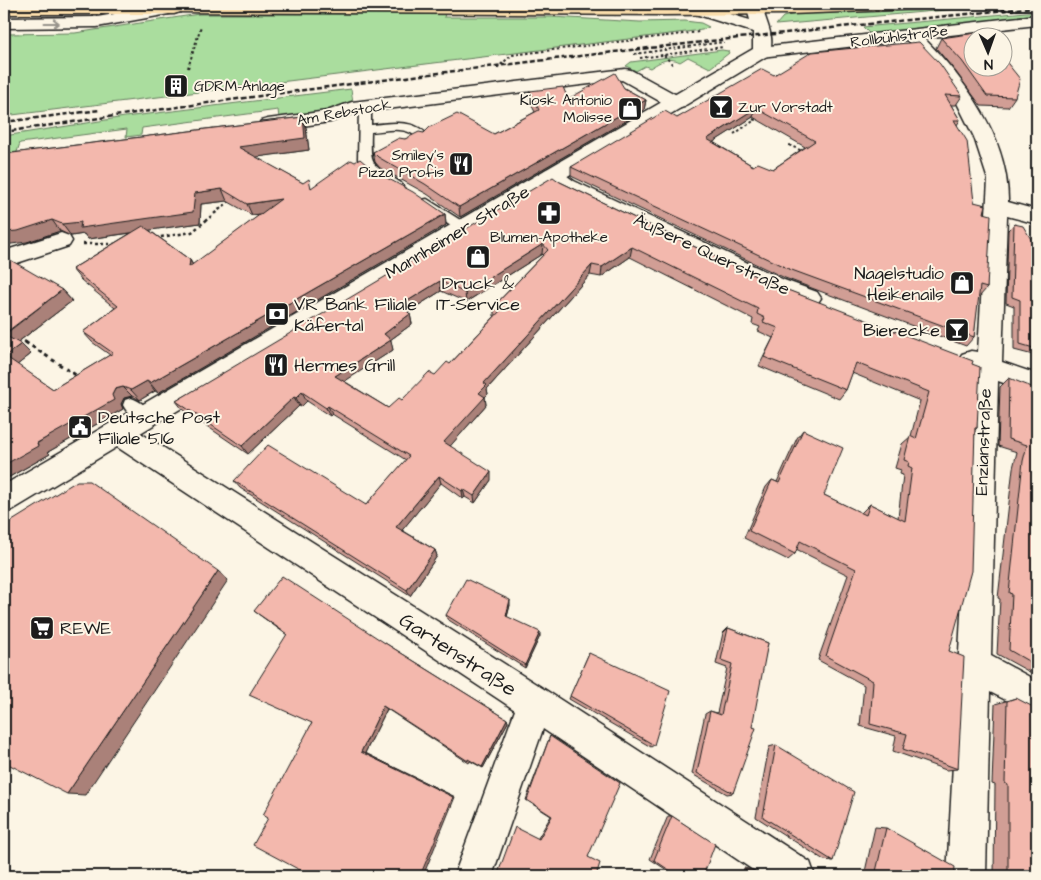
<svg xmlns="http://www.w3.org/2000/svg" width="1041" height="880" viewBox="0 0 1041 880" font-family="'Architects Daughter',sans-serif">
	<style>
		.green { fill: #aadd9e; stroke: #637c5d }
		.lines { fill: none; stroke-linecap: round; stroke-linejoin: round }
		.lane-casing { stroke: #1c1c1c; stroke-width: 3 }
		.street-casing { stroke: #1c1c1c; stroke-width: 3 }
		.secondary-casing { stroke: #1c1c1c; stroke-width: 3 }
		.primary-casing { stroke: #1c1c1c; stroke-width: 3 }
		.highway-casing { stroke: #1c1c1c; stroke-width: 3 }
		.path-far2 { stroke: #1c1c1c; stroke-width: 2; stroke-dasharray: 2.5 2.5; stroke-linecap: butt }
		.path-far1 { stroke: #1c1c1c; stroke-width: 2.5; stroke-dasharray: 3 3; stroke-linecap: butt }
		.path { stroke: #1c1c1c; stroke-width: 3; stroke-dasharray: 4 4; stroke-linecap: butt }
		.lane { fill: #fcf5e5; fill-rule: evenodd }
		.street { fill: #fcf5e5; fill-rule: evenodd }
		.secondary { fill: #fcf5e5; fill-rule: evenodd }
		.primary { fill: #faddab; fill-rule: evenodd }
		.highway { fill: #faddab; fill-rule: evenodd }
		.rail { stroke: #1c1c1c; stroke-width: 2.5; stroke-dasharray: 5 2.5; stroke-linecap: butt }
		.wall { fill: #d19e95; stroke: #1c1c1c; fill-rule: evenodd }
		.shaded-wall { fill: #aa8179; stroke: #1c1c1c }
		.building { fill: #f3b8ad; stroke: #1c1c1c; fill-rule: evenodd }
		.oneway { stroke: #97938b }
		.labels { text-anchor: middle; stroke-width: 4; stroke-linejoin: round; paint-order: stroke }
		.far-street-label { font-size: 15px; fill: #1c1c1c; stroke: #fcf5e5 }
		.far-poi-label { font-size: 15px; fill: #1c1c1c; stroke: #fcf5e5; text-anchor: start }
		.street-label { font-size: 18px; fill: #1c1c1c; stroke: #fcf5e5 }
		.poi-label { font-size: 18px; fill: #1c1c1c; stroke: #fcf5e5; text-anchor: start }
		.near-street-label { font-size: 21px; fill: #1c1c1c; stroke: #fcf5e5 }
	</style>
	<rect width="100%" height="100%" fill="#fcf5e5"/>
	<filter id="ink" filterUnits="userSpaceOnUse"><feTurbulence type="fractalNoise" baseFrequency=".02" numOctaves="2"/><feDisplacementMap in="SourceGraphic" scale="10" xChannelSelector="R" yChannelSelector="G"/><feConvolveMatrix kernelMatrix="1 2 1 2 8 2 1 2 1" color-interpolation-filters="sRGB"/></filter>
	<g filter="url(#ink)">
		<!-- green -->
		<path class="green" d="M 970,4 L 1014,4 L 776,25 L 783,17 L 795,14 L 884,11 Z
			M 1037,11 L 1037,14 L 871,35 L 863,27 Z
			M 199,14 L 445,14 L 444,17 L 552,17 L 640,22 L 685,21 L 701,23 L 709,27 L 702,30 L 4,116 L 4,34 L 75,33 Z
			M 722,50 L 728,51 L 729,53 L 710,68 L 688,57 L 680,62 C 668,56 660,62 650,68 L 645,66 L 636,71 L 626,66 L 631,62 Z
			M 351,89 L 353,102 L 325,112 L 279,118 L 278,110 L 142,128 L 141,135 L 126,137 L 127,129 L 20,143 L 17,152 L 4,154 L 4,136 L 125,117 Z"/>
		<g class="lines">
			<defs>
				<path id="lane" d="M 365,103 L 371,107 L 371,125 C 392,123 416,118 430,138 L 424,142 C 418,140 416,136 411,133 C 399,127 383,131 371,132 C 370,169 371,163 401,183 L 403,186 L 401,189 L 391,189 L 362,167 L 358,159 L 359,107 Z
					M 427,199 L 468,225 L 470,228 L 468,231 L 458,231 L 422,206 L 420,203 L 422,200 Z
					M 131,398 C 140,401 150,408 155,417 L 152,422 C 141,426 128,415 123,405 L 125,400 Z"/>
				<path id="street" d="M 1037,15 L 1037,25 L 924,38 C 966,81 1009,138 1008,202 L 1037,210 L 1037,224 L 1007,216 L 1002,362 L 1037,374 L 1037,395 L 998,381 L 991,656 L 1037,681 L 1037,716 L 990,692 L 986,876 L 947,876 L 974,373 L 962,368 L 958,361 L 962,354 L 971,351 L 978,352 L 988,180 L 974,137 L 956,101 L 936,72 L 907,40 L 761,57 L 755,56 L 752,52 L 755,48 L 761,47 Z
					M 625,69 L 631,70 L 684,99 L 686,103 L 684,107 L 677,109 L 670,107 L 622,80 L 355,113 L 330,122 L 268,131 L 261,129 L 258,125 L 261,121 L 268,119 L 327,111 L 352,102 Z
					M 552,168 L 559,170 L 574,181 L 784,280 L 817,292 L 821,298 L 817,304 L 809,307 L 768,292 L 560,191 L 542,175 L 545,170 Z
					M 61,233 L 69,236 L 72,241 L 69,246 L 11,265 L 4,265 L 4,249 L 10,249 Z
					M 118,421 L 128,425 L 547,691 L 810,862 L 815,876 L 762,876 L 543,729 L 492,876 L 454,876 L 515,710 L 108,441 L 104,433 L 108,425 Z"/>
				<path id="secondary" d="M 174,4 L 180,6 L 182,9 L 180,12 L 97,27 L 4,28 L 4,18 L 97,17 Z
					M 695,4 L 750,20 L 747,9 C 752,1 760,4 769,4 L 763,10 C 767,25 777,41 767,56 L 14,509 L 4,513 L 4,485 L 753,49 L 753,32 L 689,12 L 687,9 L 689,6 Z"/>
				<path id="primary" d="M 174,4 L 927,4 L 925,7 L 919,9 L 791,14 L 663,15 L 168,12 L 166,9 L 168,6 Z"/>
				<path id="highway" d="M 4,4 L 174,4 L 180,6 L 182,9 L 180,12 L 174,14 L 4,14 Z"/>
			</defs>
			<!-- lane casing -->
			<use href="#lane" class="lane-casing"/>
			<!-- street casing -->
			<use href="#street" class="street-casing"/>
			<!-- secondary casing -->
			<use href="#secondary" class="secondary-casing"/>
			<!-- primary casing -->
			<use href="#primary" class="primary-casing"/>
			<!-- highway casing -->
			<use href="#highway" class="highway-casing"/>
			<!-- path-far2 -->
			<path class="path-far2" d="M 634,54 L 724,42
				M 664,55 L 673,65
				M 640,58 L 723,47
				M 188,68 L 201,26
				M 497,68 L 512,55 L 699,32
				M 734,134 L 755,120 L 751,118
				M 789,145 L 802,151"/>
			<!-- path-far1 -->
			<path class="path-far1" d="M 155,238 L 192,232 L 232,199
				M 83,244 L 117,244
				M 19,338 L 27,343"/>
			<!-- path -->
			<path class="path" d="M 25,342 L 79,377"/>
			<!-- lane -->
			<use href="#lane" class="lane"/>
			<!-- street -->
			<use href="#street" class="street"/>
			<!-- secondary -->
			<use href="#secondary" class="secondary"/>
			<!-- primary -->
			<use href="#primary" class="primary"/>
			<!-- highway -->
			<use href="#highway" class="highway"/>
			<!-- rail -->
			<path class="rail" d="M 4,122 L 100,110
				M 4,132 C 347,81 692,41 1037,7"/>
		</g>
		<!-- wall -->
		<path class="wall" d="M 941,38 L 1015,97 L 1008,107 L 981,106 L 956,72 L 936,48 Z
			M 774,75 L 962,96 L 956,105 L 951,105 L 960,120 L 957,125 L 974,202 L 984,213 L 987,288 L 979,297 L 978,297 L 974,337 L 966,346 L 785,278 L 571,176 L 571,167 L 677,118 ZM 753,117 L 805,147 L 773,169 L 753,166 L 713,142 Z
			M 624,88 L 646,100 L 644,110 L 460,217 L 427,194 L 380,168 L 375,162 L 373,152 L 405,139 L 424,133 L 494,134 L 535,112 L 530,102 L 530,91 L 568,99 Z
			M 303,117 L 306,128 L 309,150 L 255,157 L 312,188 L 374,171 L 445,214 L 446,225 L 158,393 L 155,391 L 140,400 L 132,396 L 124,398 L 121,404 L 123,409 L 48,452 L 50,454 L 4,480 L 4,260 L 62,290 L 72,301 L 18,342 L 31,354 L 17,365 L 53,389 L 110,355 L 92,342 L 83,332 L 115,308 L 81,280 L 72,269 L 131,233 L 88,239 L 84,234 L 71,236 L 60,231 L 27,242 L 4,154 ZM 227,201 L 252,215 L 261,214 L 193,265 L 190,260 L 149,230 L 200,223 L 201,204 Z
			M 1037,133 L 1037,196 L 1031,182 Z
			M 560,182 L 772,284 L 972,364 L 977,428 L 975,430 L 949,651 L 958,769 L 946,770 L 893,751 L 896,736 L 860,726 L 864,685 L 818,660 L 848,575 L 796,549 L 795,554 L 788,560 L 744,538 L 766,487 L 772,480 L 777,482 L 797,438 L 803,430 L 824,495 L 861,513 L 870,504 L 898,518 L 903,475 L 900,474 L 901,470 L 895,468 L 902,444 L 911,436 L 920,401 L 852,373 L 846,390 L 839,399 L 759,366 L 773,338 L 758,331 L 760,327 L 752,324 L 753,319 L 630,257 L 601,277 L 590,275 L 487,389 L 488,394 L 485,397 L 486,405 L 450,446 L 491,480 L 475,503 L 465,497 L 463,499 L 441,483 L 402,530 L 435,550 L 437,556 L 410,596 L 240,488 L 234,481 L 366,505 L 406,460 L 332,414 L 330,416 L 307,401 L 301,407 L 299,406 L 248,454 L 183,410 L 176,401 ZM 542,254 L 543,255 L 494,306 L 494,316 L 495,316 L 450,364 L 402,400 L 388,408 L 344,381 L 393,350 L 390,340 L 412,324 L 410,314 L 408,312 L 441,291 L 466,302 Z
			M 1014,224 L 1037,249 L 1037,356 L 1014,350 L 1014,306 L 1006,303 L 1008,230 Z
			M 1009,378 L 1037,417 L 1037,676 L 997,654 L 1000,599 L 998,598 L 1013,468 L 1017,452 L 998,446 L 1000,387 Z
			M 510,605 L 507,617 L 540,636 L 525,668 L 447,619 L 446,615 Z
			M 254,611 L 385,643 L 507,719 L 508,722 L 483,768 L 470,761 L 469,763 L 387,709 L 365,753 L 455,797 L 268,818 L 312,723 L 287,635 Z
			M 728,628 L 768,643 L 733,793 L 727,794 L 692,774 L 705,714 L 710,711 L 717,713 L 727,668 L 716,664 L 723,633 Z
			M 589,653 L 654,745 L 651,747 L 569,699 Z
			M 1016,698 L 1037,876 L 994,876 L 995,785 L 992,784 L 995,704 Z
			M 550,736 L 588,857 L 596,876 L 538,838 L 551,816 L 526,800 Z
			M 776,745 L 833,861 L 824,860 L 756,817 L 769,747 Z
			M 668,816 L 672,816 L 703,876 L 676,876 L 650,859 Z
			M 875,827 L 886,828 L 954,876 L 864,876 Z
			M 744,868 L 753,870 L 762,876 L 742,876 Z"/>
		<!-- shaded-wall -->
		<path class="shaded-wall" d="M 646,100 L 644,110 L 460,217 L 459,207 Z
			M 756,108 L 753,117 L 704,148 L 707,139 Z
			M 303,117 L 306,128 L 309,150 L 243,159 L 238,147 Z
			M 222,189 L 227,201 L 201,204 L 200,223 L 88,239 L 84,234 L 71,236 L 62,224 L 195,193 Z
			M 281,199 L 286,210 L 252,215 L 247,204 Z
			M 445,214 L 446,225 L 158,393 L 150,383 Z
			M 52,220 L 60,231 L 27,242 L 4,245 L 4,232 Z
			M 543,244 L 542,254 L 466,302 L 465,293 Z
			M 632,247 L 630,257 L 601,277 L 602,267 Z
			M 190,260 L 196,271 L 189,267 Z
			M 592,265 L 590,275 L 487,389 L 488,394 L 485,397 L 486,405 L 446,451 L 444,442 L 479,393 L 484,383 Z
			M 440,281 L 441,291 L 403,315 L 401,305 Z
			M 62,290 L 72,301 L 14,345 L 4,335 Z
			M 410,314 L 412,324 L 386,343 L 384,334 Z
			M 391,340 L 393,350 L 339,385 L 335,376 Z
			M 21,344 L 31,354 L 16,366 L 5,356 Z
			M 147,381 L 155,391 L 140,400 L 131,390 Z
			M 123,387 L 132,396 L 124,398 L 121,404 L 123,409 L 48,452 L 50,454 L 4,480 L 4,465 L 112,395 L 115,389 Z
			M 302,392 L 307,401 L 301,407 L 296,398 Z
			M 294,397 L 299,406 L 248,454 L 242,446 Z
			M 328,406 L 332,414 L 330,416 L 326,408 Z
			M 491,472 L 491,480 L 475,503 L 474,496 Z
			M 439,476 L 441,483 L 399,534 L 396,527 Z
			M 463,489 L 465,497 L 463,499 L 462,491 Z
			M 435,550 L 437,556 L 410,596 L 407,590 Z
			M 218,571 L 228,580 L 85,795 L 67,794 Z
			M 510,600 L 510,605 L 506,620 L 506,616 Z
			M 540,632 L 540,636 L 525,668 L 525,665 Z
			M 383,706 L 387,709 L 365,753 L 455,797 L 423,876 L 420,876 L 361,752 Z
			M 507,719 L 508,722 L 483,768 L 482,767 Z"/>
		<!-- building -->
		<path class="building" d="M 976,33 L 981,38 L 974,38 L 974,68 L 1004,68 L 1004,59 L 1020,79 L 1015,97 L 987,96 L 962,61 L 941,38 Z
			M 919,42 L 940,64 L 962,96 L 945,95 L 960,120 L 954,120 L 967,141 L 974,202 L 986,205 L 984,213 L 991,215 L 987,288 L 980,286 L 974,337 L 789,269 L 571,167 L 665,111 L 677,118 L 762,69 L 774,75 L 812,52 ZM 756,108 L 815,141 L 773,169 L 758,163 L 753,166 L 707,139 Z
			M 615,73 L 624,88 L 646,100 L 459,207 L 425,184 L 378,157 L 373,152 L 399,138 L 405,139 L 419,132 L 424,133 L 430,127 L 457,114 L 494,134 L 539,110 L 530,91 L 563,87 L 568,99 Z
			M 303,117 L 305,138 L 238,147 L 303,183 L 309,179 L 311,188 L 351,160 L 355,162 L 360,159 L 374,171 L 413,192 L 445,214 L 150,383 L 147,381 L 131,390 L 123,387 L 115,389 L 112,395 L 114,400 L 37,443 L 38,446 L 4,465 L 4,335 L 21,344 L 5,356 L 53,389 L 113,353 L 83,332 L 118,306 L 72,269 L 143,226 L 190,260 L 189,267 L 281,199 L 247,204 L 222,189 L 195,193 L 193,212 L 80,228 L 81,222 L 62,224 L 52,220 L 18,231 L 4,232 L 4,154 Z
			M 553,177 L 560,182 L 772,284 L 973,361 L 972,364 L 980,367 L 977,428 L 975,428 L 971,571 L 949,651 L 964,657 L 958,769 L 903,749 L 907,734 L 870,724 L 873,681 L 826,656 L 856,569 L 800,541 L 795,554 L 749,531 L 772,480 L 779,483 L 803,430 L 843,448 L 824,495 L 866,515 L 870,504 L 905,521 L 912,468 L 908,466 L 909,462 L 904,460 L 910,436 L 916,439 L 929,392 L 856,363 L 846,390 L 764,357 L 778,328 L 763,322 L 765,318 L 757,314 L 758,309 L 632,247 L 602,267 L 592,265 L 484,383 L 487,385 L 479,393 L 485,397 L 444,442 L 491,472 L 474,496 L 463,489 L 462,491 L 439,476 L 396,527 L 435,550 L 407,590 L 234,481 L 268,445 L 366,505 L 409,456 L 328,406 L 326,408 L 302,392 L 296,398 L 294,397 L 242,446 L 176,401 ZM 543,244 L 548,250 L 494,306 L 501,310 L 450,364 L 447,362 L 435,375 L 429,372 L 402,400 L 399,398 L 388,408 L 335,376 L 391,340 L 384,334 L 410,314 L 401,305 L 440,281 L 465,293 Z
			M 1014,224 L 1023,226 L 1037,249 L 1037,349 L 1020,344 L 1020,300 L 1012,297 Z
			M 7,258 L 62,290 L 4,334 L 4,260 Z
			M 1009,378 L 1037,389 L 1037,666 L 1009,650 L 1012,594 L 1009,593 L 1023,461 L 1027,445 L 1008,439 Z
			M 77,481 L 89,481 L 218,571 L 67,794 L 4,762 L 4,526 Z
			M 282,576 L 385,643 L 507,719 L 482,767 L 468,759 L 468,761 L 383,706 L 361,752 L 453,797 L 420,876 L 311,876 L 253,845 L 268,818 L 263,815 L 312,723 L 249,695 L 287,634 L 254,611 Z
			M 466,579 L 510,600 L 506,616 L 540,632 L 525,665 L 446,615 Z
			M 728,628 L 768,643 L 752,727 L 756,728 L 733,793 L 697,773 L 710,711 L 721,715 L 732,664 L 721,660 Z
			M 589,653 L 670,691 L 654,745 L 570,696 Z
			M 1016,698 L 1037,709 L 1037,876 L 1008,876 L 1008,785 L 1005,783 L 1007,701 Z
			M 550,736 L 620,783 L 588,857 L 600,863 L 596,876 L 497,876 L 515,827 L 539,839 L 552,816 L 527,800 Z
			M 776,745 L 854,792 L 833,861 L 763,817 Z
			M 672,816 L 715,844 L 703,876 L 678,876 L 654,860 Z
			M 886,828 L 955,867 L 954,876 L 875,876 Z
			M 753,870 L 762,876 L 752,876 Z"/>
		<!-- one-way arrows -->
		<defs><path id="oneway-shaft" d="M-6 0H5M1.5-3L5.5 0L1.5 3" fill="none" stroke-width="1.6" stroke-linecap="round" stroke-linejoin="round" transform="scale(1.25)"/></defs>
		<use class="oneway" href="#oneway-shaft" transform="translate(52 23)"/>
	</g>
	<!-- icons -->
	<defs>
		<symbol id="building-square" viewBox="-11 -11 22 22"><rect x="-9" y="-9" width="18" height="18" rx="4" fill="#1c1c1c" stroke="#fcf5e5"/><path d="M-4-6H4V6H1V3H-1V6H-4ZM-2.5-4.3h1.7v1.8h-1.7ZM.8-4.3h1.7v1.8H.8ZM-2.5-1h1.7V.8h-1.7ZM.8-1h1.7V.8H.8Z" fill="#fff"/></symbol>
		<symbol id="bar-square" viewBox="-11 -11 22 22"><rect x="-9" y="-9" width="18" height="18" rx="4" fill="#1c1c1c" stroke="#fcf5e5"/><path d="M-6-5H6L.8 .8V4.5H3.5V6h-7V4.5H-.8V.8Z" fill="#fff"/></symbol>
		<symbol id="shop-square" viewBox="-11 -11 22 22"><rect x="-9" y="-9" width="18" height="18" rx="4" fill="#1c1c1c" stroke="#fcf5e5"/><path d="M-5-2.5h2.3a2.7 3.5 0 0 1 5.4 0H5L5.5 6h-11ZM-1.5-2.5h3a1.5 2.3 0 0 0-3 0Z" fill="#fff"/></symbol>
		<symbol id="restaurant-square" viewBox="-11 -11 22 22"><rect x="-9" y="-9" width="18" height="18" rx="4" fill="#1c1c1c" stroke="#fcf5e5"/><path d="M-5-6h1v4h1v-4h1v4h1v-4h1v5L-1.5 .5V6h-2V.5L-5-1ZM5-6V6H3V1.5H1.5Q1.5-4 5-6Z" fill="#fff"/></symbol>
		<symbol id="pharmacy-square" viewBox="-11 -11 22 22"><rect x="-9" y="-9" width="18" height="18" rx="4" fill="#1c1c1c" stroke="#fcf5e5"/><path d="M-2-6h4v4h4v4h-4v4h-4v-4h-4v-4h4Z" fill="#fff"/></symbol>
		<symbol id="bank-square" viewBox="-11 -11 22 22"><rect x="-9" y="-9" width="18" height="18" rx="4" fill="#1c1c1c" stroke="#fcf5e5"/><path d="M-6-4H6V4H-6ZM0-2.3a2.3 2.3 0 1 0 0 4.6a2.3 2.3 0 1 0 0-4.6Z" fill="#fff"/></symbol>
		<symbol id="civic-square" viewBox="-11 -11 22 22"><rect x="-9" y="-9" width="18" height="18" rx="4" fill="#1c1c1c" stroke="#fcf5e5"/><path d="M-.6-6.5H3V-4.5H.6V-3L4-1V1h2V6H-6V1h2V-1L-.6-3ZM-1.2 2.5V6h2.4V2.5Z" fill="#fff"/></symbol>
		<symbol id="supermarket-square" viewBox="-11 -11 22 22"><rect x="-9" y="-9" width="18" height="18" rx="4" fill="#1c1c1c" stroke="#fcf5e5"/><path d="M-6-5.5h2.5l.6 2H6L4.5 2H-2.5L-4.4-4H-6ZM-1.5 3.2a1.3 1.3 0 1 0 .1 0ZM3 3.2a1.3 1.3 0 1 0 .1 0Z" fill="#fff"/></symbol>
	</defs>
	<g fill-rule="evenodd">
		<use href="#building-square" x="162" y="72" width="28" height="28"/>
		<use href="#bar-square" x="707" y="93" width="28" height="28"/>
		<use href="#shop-square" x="616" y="95" width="28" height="28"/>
		<use href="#restaurant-square" x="447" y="150" width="28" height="28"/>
		<use href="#pharmacy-square" x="535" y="199" width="28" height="28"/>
		<use href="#shop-square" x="464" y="243" width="28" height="28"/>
		<use href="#shop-square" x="948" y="269" width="28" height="28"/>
		<use href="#bank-square" x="263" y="300" width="28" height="28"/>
		<use href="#bar-square" x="943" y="316" width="28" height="28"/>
		<use href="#restaurant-square" x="262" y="351" width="28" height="28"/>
		<use href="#civic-square" x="66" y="413" width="28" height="28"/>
		<use href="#supermarket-square" x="28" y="614" width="28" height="28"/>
	</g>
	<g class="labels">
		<!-- far-street labels -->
		<g class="far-street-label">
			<text transform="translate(899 36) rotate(-7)" y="5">Rollbühlstraße</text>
			<text transform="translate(344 112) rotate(-10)" y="5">Am Rebstock</text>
		</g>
		<!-- far-poi labels -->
		<g class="far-poi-label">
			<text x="194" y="91">GDRM-Anlage</text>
			<text x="612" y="105" text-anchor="end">Kiosk Antonio<tspan x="612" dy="17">Molisse</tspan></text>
			<text x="738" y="112">Zur Vorstadt</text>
			<text x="444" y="160" text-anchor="end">Smiley's<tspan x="444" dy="17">Pizza Profis</tspan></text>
			<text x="549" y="242" text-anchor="middle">Blumen-Apotheke</text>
		</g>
		<!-- street labels -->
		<g class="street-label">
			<text transform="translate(457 232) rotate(-31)" y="6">Mannheimer Straße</text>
			<text transform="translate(712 254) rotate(25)" y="6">Äußere Querstraße</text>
			<text transform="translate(983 442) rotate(-88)" y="6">Enzianstraße</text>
		</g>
		<!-- poi labels -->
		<g class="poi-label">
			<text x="944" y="279" text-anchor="end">Nagelstudio<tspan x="944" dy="21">Heikenails</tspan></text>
			<text x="478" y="289" text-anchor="middle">Druck &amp;<tspan x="478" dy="21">IT-Service</tspan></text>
			<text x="294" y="310">VR Bank Filiale<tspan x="294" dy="21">Käfertal</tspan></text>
			<text x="940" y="336" text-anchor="end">Bierecke</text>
			<text x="294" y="371">Hermes Grill</text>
			<text x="98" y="423">Deutsche Post<tspan x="98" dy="21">Filiale 516</tspan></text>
			<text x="60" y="634">REWE</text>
		</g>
		<!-- near-street labels -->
		<g class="near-street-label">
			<text transform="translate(458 654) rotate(33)" y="7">Gartenstraße</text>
		</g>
	</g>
	<!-- margin -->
	<rect width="1041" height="880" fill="none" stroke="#fcf5e5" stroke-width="20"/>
	<rect x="10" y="10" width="1021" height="860" fill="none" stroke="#1c1c1c" stroke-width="2" filter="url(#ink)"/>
	<!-- north arrow -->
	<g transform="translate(988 52) rotate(178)"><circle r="24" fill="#fcf5e5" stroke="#a29e95"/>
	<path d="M0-4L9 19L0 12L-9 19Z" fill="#1c1c1c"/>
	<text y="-8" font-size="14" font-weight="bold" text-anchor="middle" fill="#1c1c1c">N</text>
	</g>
</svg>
